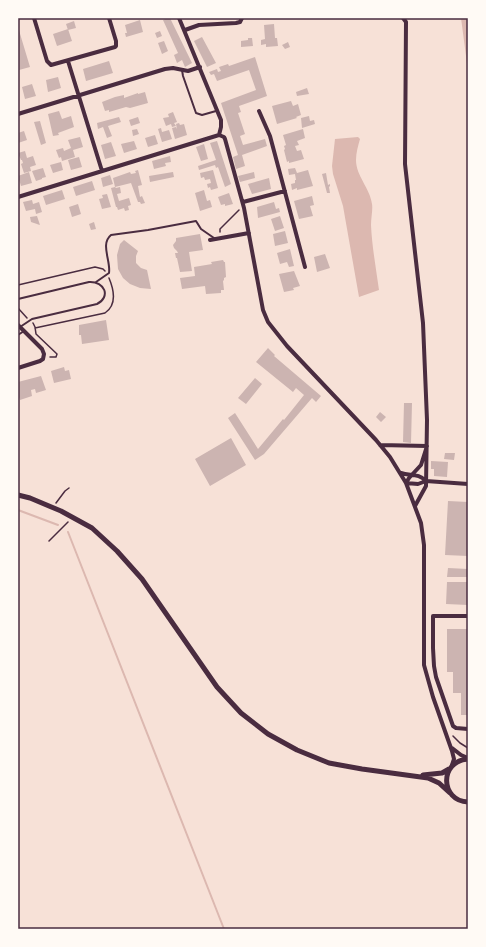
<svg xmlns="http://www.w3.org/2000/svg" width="486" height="947" viewBox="0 0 486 947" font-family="'Fira Sans Condensed',sans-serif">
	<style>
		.water { fill: #dcb8b0 }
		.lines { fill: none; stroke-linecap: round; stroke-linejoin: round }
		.stream { stroke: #dcb8b0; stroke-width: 2 }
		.building { fill: #ccb4b1 }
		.path { stroke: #4a2c40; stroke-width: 1.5 }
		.service { stroke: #4a2c40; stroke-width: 2 }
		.minor { stroke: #4a2c40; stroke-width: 4 }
		.tertiary { stroke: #4a2c40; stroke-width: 5 }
		.neatline { fill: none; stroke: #4a2c40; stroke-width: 1.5 }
	</style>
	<rect width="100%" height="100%" fill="#f7e1d7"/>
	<!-- water -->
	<path class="water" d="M 461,18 L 468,18 L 468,71 Z
		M 358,137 L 360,139 C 358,146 356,153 356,160 C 356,176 370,188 372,204 C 373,209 371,218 371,225 C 372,247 376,268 379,290 L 359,297 L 343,206 L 333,174 L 332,166 L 335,139 Z"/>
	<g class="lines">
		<!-- stream -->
		<path class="stream" d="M 18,510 L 58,525
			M 68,532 L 224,929"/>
	</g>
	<!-- building -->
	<path class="building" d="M 168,18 L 170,18 L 192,63 L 185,67 L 182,60 L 177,63 L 174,55 L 178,53 L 163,20 Z
		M 140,20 L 143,32 L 126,37 L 125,33 L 127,33 L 125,25 Z
		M 74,21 L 76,28 L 68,30 L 66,24 Z
		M 274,24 L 275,38 L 277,38 L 278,46 L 266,47 L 266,44 L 261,45 L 261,40 L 265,39 L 264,25 Z
		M 18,27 L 30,67 L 19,70 L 18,65 Z
		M 68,29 L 72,41 L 57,46 L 53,34 Z
		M 160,31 L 162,36 L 157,38 L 155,33 Z
		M 202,37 L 216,63 L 207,67 L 194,41 Z
		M 248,38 L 252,38 L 253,46 L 241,47 L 241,41 L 248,40 Z
		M 164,41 L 168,51 L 162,54 L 158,43 Z
		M 288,42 L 290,47 L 285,49 L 282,45 Z
		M 255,57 L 267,96 L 239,106 L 241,112 L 238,113 L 245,134 L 240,136 L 243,145 L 265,139 L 267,146 L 242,155 L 245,166 L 236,169 L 233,157 L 238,155 L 221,103 L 256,90 L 249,70 L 217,81 L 214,74 L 211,75 L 209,72 L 217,69 L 218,72 L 221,71 L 219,67 L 228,64 L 229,66 Z
		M 109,61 L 113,73 L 86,81 L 83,69 Z
		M 58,77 L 61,88 L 48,92 L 46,80 Z
		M 32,84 L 36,96 L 25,99 L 22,87 Z
		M 307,88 L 309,94 L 297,96 L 296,92 Z
		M 145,92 L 148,103 L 130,108 L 126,107 L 109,112 L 109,110 L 105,111 L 102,102 L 115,97 L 124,95 L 124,98 L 138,93 L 138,94 Z
		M 291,101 L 293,106 L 298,104 L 301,115 L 296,117 L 297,118 L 277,124 L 272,106 Z
		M 59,111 L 62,119 L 71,116 L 74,127 L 58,133 L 59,135 L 53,136 L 48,114 Z
		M 173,112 L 177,122 L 174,123 L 176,126 L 172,127 L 171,124 L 166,126 L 163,118 L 169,117 L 168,114 Z
		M 309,116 L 310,121 L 314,120 L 315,124 L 302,128 L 301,118 Z
		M 119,117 L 121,122 L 108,126 L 112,136 L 107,138 L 103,127 L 98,129 L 97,123 Z
		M 138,117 L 140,123 L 131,126 L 129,120 Z
		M 40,121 L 46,143 L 41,145 L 34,122 Z
		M 179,123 L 180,125 L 184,124 L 187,135 L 175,139 L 172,128 L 176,127 L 177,129 L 176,124 Z
		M 161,128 L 162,132 L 169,130 L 172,139 L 162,142 L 158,129 Z
		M 137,129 L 139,134 L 133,136 L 132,130 Z
		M 303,129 L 305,138 L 297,141 L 299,145 L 295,146 L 297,151 L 301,150 L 304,159 L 289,163 L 289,161 L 287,162 L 284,150 L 285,149 L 284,146 L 286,145 L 283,135 Z
		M 24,131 L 27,140 L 18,143 L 18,133 Z
		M 155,135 L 158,144 L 148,147 L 145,138 Z
		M 80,137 L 83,147 L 73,150 L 75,157 L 62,161 L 61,157 L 59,158 L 56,150 L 63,148 L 64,151 L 71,148 L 68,140 Z
		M 134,141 L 137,149 L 124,153 L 121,144 Z
		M 217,141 L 231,184 L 225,187 L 218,167 L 216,168 L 215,165 L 199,170 L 198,166 L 216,160 L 210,143 Z
		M 111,142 L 116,156 L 105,159 L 101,145 Z
		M 204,144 L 208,159 L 201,161 L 196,147 Z
		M 25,151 L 27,158 L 33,156 L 36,165 L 30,167 L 31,171 L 24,173 L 21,164 L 23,163 L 22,160 L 21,160 L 18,153 Z
		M 170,156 L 171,162 L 165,163 L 166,166 L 154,169 L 152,161 Z
		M 79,157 L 82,167 L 71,170 L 68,160 Z
		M 61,162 L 63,170 L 53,173 L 50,165 Z
		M 43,168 L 46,177 L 42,178 L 42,179 L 36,181 L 32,171 Z
		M 295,168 L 297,173 L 308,170 L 313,186 L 297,190 L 297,188 L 292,190 L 291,184 L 295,183 L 295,180 L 296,180 L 295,174 L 289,175 L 288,169 Z
		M 138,170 L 142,185 L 138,186 L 140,197 L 142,196 L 145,203 L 141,204 L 140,202 L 138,202 L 131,183 L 115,187 L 113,178 L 130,172 L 131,174 L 136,173 L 135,171 Z
		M 213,170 L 218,188 L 211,190 L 210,187 L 208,188 L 207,184 L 211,183 L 210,179 L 205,180 L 204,177 L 201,178 L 200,173 Z
		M 29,172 L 32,183 L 21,186 L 18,176 Z
		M 173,172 L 174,177 L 150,182 L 149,176 Z
		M 254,172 L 255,178 L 240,182 L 238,176 Z
		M 326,173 L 328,185 L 330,184 L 330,186 L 329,187 L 330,193 L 327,193 L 322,174 Z
		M 110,175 L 113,184 L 103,187 L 101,178 Z
		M 269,178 L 271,189 L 252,194 L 248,184 Z
		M 92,181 L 95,190 L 76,196 L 73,187 Z
		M 115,187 L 116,188 L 120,187 L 121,193 L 117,194 L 119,201 L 129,198 L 131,205 L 128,206 L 129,210 L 125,211 L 124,208 L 118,210 L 117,207 L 116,207 L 111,188 Z
		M 62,190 L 65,199 L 46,205 L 43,196 Z
		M 204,190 L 207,201 L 210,200 L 212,207 L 200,211 L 195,193 Z
		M 229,193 L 233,204 L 225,206 L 225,204 L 221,205 L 218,197 Z
		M 107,194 L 111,207 L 102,209 L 99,199 L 103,198 L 102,195 Z
		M 312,196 L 314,205 L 310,206 L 313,216 L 299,219 L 294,201 Z
		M 32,200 L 33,204 L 39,202 L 42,212 L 36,214 L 35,209 L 26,211 L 23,202 Z
		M 274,202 L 276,209 L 279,208 L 280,212 L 258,218 L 257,207 Z
		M 78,204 L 81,214 L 72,217 L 69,207 Z
		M 37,216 L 40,225 L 31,222 L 30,217 Z
		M 280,216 L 284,228 L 275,231 L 271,219 Z
		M 94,222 L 96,229 L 91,230 L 89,224 Z
		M 285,231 L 288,243 L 275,246 L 273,234 Z
		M 200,234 L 203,250 L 189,252 L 192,271 L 180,272 L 177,258 L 176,258 L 175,253 L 178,253 L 177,251 L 174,248 L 173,245 L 176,241 L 176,238 Z
		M 124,240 L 138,251 L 136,256 L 136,263 L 141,268 L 147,270 L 151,289 L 140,288 L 130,284 L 123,278 L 118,269 L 117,255 L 120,244 Z
		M 290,249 L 294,266 L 289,267 L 287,262 L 280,264 L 277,253 Z
		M 325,254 L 330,268 L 317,272 L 314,257 Z
		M 223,260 L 224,262 L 225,262 L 226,277 L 224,278 L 224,280 L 223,281 L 224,290 L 221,290 L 221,293 L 206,294 L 205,286 L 182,289 L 180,278 L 195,276 L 194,267 L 212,264 L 211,262 Z
		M 294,271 L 300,286 L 293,288 L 294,290 L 284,292 L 279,274 Z
		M 106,320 L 109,340 L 82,344 L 81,335 L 79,335 L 79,325 Z
		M 268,348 L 275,355 L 274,356 L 321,396 L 316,402 L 312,398 L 264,454 L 255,460 L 228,418 L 235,413 L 258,449 L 283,419 L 284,420 L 304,395 L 296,388 L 293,392 L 256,362 Z
		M 64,367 L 65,371 L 69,370 L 71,379 L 54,383 L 51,371 Z
		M 41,376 L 46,390 L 36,393 L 35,389 L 31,390 L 32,396 L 20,400 L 18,394 L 18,382 Z
		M 255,378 L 262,384 L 246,404 L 238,398 Z
		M 404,403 L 412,403 L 411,443 L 403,442 Z
		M 380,412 L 386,417 L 381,422 L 376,417 Z
		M 231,438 L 246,465 L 210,486 L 195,459 Z
		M 445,453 L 455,453 L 454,460 L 444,459 Z
		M 431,461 L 448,462 L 447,477 L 434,476 L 434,469 L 431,469 Z
		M 448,501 L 468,502 L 468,556 L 445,555 Z
		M 448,568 L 468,569 L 468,577 L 447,577 Z
		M 447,582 L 468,582 L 468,605 L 446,604 Z
		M 447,629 L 468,629 L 468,715 L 461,715 L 461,693 L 453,693 L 453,672 L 447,672 Z"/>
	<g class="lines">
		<!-- path -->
		<path class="path" d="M 220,232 L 220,229 L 239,210
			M 18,285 L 95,267 L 103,269 L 105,271
			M 18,308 L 27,318
			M 33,323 L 35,327 L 36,334 L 57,354 L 56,357 L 50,357
			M 35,328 L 105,313 C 117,305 114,290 109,278
			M 56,503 L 65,491 L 69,488
			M 49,541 L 68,522
			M 453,736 L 460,743 L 468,748"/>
		<!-- service -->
		<path class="service" d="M 182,70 L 183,76 L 196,113 L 202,115 L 216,111
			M 96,282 L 109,273 C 111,261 100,244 111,235 L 148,230 L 196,221 L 201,229 L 214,238
			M 18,299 L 89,282 C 105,281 111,297 97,304 L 32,319 L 20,327
			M 18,335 L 24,331"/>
		<!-- minor -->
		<path class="minor" d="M 34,18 L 47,61 L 51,65 L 115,47 L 116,46 L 116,41 L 109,18
			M 179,18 L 221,120 L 221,127 L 219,135
			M 403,18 L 406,22 L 405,164 L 423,323 L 427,420 L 426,486 L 415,506
			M 185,30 L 199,25 L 236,23 L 240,22 L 242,18
			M 68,61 L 102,171
			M 259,111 L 270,136 L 305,267
			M 18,114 L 165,69 L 173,68 L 188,71 L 200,67
			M 219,135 L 224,137 L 225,139 L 244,208 L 263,310 L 268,322 L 287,346 L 376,440 L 390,457 L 406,483 L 421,523 L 424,545 L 424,665 L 433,697 L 452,751 L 454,759 L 452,765
			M 18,197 L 219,135
			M 243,202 L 285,191
			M 210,240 L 249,233
			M 18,325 L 42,349 L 44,354 L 43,359 L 40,361 L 18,368
			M 380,445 L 427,446 L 421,465 L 409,478 L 406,483
			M 401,473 C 410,476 419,473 426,481
			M 406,483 L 418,484 L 426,481 L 468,484
			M 468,616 L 433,616 L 433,648 L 434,666 L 436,677 L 453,726 L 456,728 L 468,729
			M 452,748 L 461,755 L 468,758"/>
		<!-- tertiary -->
		<path class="tertiary" d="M 18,495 L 30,498 L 61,511 L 92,528 L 117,551 L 142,579 L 217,687 L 241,713 L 268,734 L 297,750 L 329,763 L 362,769 L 428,778 L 439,783 L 450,793
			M 468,759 C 439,761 440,801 468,802
			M 423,775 L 442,773 L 449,769"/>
	</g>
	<!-- border -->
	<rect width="486" height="947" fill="none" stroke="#fffaf5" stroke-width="38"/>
	<rect x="19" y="19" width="448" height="909" class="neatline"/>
</svg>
